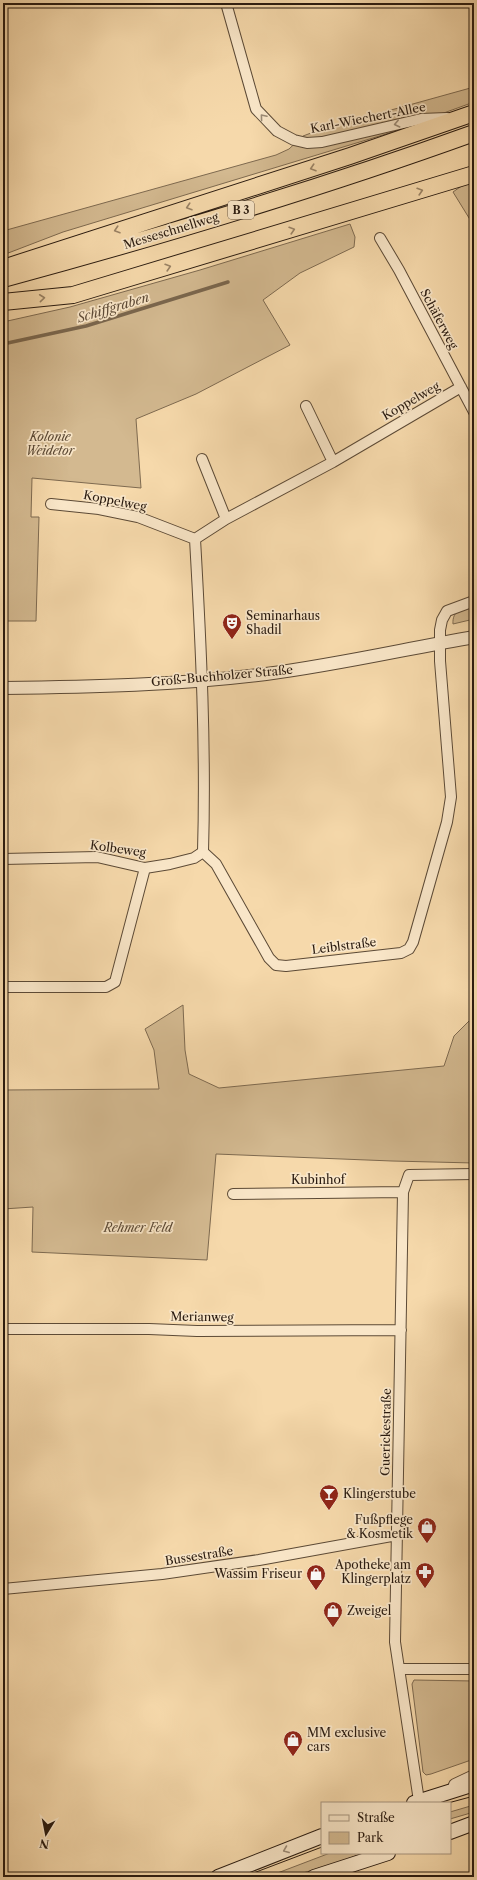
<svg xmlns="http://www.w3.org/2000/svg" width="477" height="1880" viewBox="0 0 477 1880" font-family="'Libre Caslon Text',serif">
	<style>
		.green { fill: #d3b990; stroke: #7e6a50 }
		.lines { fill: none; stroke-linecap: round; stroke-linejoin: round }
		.stream { stroke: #7a664d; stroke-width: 3.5 }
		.minor-casing { stroke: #5c4a36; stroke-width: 12 }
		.tertiary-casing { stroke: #5c4a36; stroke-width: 14 }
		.secondary-casing { stroke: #291a0f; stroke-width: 16 }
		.trunk-casing { stroke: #291a0f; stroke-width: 18 }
		.minor { stroke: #f9e6c8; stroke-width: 10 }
		.tertiary { stroke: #f9e6c8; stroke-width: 12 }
		.secondary { stroke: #f9e6c8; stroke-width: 14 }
		.trunk { stroke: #f6d9ab; stroke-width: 16 }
		.tram { stroke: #291a0f; stroke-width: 1 }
		.oneway { stroke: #9b8a75 }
		.oneway2 { stroke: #9a8365 }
		.labels { text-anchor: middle; stroke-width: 3.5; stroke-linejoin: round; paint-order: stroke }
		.shield { fill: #f9e6c8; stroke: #675746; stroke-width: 1 }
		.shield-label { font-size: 11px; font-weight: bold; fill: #291a0f }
		.street-label { font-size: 12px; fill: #291a0f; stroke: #f9e6c8 }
		.park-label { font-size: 12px; font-style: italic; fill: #5c4a36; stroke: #f9e6c8 }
		.poi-label { font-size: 12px; fill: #291a0f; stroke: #f9e6c8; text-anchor: start }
		.water-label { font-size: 13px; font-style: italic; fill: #5f4c38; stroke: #f9e6c8 }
	</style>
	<rect width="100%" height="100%" fill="#f6d9ab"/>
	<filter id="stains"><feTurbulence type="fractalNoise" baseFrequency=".005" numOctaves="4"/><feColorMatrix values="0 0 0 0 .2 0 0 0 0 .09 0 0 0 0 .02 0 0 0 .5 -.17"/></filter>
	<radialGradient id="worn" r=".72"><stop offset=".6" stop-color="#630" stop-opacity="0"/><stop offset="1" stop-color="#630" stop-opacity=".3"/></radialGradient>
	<!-- green -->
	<path class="green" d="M 474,87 L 474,102 L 386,134 L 63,232 L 3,255 L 3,231 L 276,155 L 289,149 L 303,136 L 319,130 Z
		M 474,183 L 474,226 L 453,192 L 463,185 Z
		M 350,224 L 355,237 L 354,247 L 300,273 L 263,300 L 290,345 L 196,394 L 136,419 L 141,488 L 32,478 L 31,517 L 39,517 L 36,621 L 3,621 L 3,322 L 70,307 L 200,270 Z
		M 474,605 L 474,619 L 453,624 C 452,610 463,608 474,605 Z
		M 183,1005 L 185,1050 L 189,1074 L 219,1088 L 444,1066 L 454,1036 L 474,1016 L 474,1163 L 392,1161 L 216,1154 L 207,1260 L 32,1252 L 33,1207 L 3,1209 L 3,1090 L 159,1089 L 154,1050 L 145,1029 Z
		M 414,1680 L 474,1681 L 474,1759 L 431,1774 L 426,1775 L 423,1772 L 412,1684 Z
		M 474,1805 L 474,1812 L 450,1819 L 450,1812 Z
		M 330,1853 L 362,1853 L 344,1861 L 289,1877 L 267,1877 Z"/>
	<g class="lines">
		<!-- stream -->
		<path class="stream" d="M 3,344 L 86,326 L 228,282"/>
		<defs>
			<path id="minor" d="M 226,3 L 256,109 L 277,131 L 294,140 L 307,143 L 322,142 L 421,119 L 447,118
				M 380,238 L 399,270 L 474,412
				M 461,387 L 333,462 L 226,519 L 195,539 C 201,644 206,748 203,852 L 216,864 L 269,958 L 276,965 L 286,966 L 401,953 L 409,949 L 413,942 L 447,822 L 451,797 L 440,661 L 440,630 L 442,620 L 447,611 L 474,601
				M 306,406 L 333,462
				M 202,459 L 226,519
				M 51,504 L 99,509 L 138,517 L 195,539
				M 3,859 L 97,857 L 145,868 L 170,864 L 194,858 L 203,852
				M 3,987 L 106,987 L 115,982 L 145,868
				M 233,1194 L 403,1192
				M 3,1329 L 149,1329 L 197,1331 L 401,1330
				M 3,1589 L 162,1574 L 259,1560 L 397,1535
				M 399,1669 L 474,1669
				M 419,1801 L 395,1642 L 403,1192 L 409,1175 L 474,1174"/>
			<path id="tertiary" d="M 3,688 C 91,687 179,685 266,674 C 336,665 405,649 474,637
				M 455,1785 L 474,1776"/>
			<path id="secondary" d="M 414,1803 L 474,1784
				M 450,1832 L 474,1823
				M 218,1877 L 322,1836
				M 314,1877 L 388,1853"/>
			<path id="trunk" d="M 3,268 L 350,156 L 474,113
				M 3,279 C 162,236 319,189 474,133
				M 3,302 L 73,295 L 474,174"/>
		</defs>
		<!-- minor casing -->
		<use href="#minor" class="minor-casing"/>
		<!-- tertiary casing -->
		<use href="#tertiary" class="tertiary-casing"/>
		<!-- secondary casing -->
		<use href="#secondary" class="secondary-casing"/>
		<!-- trunk casing -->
		<use href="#trunk" class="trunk-casing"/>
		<!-- minor -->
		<use href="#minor" class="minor"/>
		<!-- tertiary -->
		<use href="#tertiary" class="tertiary"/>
		<!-- secondary -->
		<use href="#secondary" class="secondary"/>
		<!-- trunk -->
		<use href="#trunk" class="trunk"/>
		<!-- tram -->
		<path class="tram" d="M 448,1803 L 474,1796
			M 243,1877 L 322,1847"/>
	</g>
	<!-- one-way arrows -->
	<defs><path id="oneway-chevron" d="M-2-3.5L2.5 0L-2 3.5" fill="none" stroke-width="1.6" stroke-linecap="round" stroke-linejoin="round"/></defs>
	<g class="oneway">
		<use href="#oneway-chevron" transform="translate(263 117) rotate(-130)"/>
		<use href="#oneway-chevron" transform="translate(397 124) rotate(167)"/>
		<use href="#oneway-chevron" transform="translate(286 1850) rotate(158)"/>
	</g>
	<g class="oneway2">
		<use href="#oneway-chevron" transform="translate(313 168) rotate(162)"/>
		<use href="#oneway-chevron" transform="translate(420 191) rotate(-17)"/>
		<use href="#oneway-chevron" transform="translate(189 207) rotate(162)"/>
		<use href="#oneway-chevron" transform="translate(117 230) rotate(162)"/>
		<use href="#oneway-chevron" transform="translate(292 230) rotate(-17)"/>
		<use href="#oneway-chevron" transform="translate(168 267) rotate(-17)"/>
		<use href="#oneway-chevron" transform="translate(42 298) rotate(-6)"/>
	</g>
	<!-- icons -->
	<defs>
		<symbol id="theatre-pin" viewBox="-11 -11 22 30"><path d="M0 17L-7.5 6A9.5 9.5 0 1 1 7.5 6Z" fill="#8f2418" stroke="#f9e6c8"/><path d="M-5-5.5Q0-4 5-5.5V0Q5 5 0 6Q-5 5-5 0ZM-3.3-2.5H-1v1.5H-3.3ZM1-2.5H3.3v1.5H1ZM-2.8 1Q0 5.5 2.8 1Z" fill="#fff"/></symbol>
		<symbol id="bar-pin" viewBox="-11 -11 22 30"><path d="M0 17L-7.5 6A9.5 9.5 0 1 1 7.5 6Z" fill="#8f2418" stroke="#f9e6c8"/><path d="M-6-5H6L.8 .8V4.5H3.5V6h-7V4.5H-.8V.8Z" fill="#fff"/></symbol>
		<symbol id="shop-pin" viewBox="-11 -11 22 30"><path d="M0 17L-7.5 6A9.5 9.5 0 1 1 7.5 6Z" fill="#8f2418" stroke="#f9e6c8"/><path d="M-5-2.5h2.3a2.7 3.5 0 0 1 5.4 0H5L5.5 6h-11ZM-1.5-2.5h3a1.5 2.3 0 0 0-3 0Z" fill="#fff"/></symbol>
		<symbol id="pharmacy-pin" viewBox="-11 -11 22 30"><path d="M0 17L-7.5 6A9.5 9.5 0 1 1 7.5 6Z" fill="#8f2418" stroke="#f9e6c8"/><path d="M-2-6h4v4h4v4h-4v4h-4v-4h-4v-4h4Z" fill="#fff"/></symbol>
	</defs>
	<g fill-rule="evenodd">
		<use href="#theatre-pin" x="221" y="612" width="22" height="30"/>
		<use href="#bar-pin" x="318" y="1483" width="22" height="30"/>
		<use href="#shop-pin" x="416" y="1516" width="22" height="30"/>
		<use href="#pharmacy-pin" x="414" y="1561" width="22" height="30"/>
		<use href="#shop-pin" x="305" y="1563" width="22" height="30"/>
		<use href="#shop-pin" x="322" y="1600" width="22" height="30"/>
		<use href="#shop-pin" x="282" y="1729" width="22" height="30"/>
	</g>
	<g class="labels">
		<!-- shield labels -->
		<rect class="shield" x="228" y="201" width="26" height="18" rx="3"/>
		<g class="shield-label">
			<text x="241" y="214">B 3</text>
		</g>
		<!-- street labels -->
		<g class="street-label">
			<text transform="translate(368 118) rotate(-11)" y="4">Karl-Wiechert-Allee</text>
			<text transform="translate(171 231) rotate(-17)" y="4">Messeschnellweg</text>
			<text transform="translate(439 319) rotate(62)" y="4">Schäferweg</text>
			<text transform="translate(411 401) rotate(-30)" y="4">Koppelweg</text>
			<text transform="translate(115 501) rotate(11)" y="4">Koppelweg</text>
			<text transform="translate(222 676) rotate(-5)" y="4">Groß-Buchholzer Straße</text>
			<text transform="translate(118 849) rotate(8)" y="4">Kolbeweg</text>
			<text transform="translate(344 946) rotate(-7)" y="4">Leiblstraße</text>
			<text x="318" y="1184">Kubinhof</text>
			<text transform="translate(202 1317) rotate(1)" y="4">Merianweg</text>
			<text transform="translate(386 1432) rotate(-89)" y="4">Guerickestraße</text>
			<text transform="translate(199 1556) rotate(-9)" y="4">Bussestraße</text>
		</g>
		<!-- park labels -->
		<g class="park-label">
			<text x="50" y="441">Kolonie<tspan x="50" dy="14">Weidetor</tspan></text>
			<text x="138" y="1232">Rehmer Feld</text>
		</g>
		<!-- poi labels -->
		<g class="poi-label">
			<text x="246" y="620">Seminarhaus<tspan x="246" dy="14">Shadil</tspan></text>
			<text x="343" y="1498">Klingerstube</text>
			<text x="413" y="1524" text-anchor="end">Fußpflege<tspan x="413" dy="14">&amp; Kosmetik</tspan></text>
			<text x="411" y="1569" text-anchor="end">Apotheke am<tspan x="411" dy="14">Klingerplatz</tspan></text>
			<text x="302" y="1578" text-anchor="end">Wassim Friseur</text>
			<text x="347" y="1615">Zweigel</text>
			<text x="307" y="1737">MM exclusive<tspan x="307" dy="14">cars</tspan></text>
		</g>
		<!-- water labels -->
		<g class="water-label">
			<text transform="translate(113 307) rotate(-17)" y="5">Schiffgraben</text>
		</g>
	</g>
	<!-- margin -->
	<rect width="477" height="1880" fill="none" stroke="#f6d9ab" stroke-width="16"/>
	<rect x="4" y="4" width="469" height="1872" fill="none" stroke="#291a0f" stroke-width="2"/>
	<rect x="8" y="8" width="461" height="1864" fill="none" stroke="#291a0f"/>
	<!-- legend -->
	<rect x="321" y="1802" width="130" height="52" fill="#f9e6c8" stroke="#a6947e"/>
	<rect x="329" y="1815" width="20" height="6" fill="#f9e6c8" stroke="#a6947e"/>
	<text x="357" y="1822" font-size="12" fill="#291a0f">Straße</text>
	<rect x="329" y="1832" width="20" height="12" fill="#d3b990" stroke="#a6947e"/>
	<text x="357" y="1842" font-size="12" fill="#291a0f">Park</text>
	<!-- north arrow -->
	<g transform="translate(46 1834) rotate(190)" stroke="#f9e6c8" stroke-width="3" paint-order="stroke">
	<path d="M0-3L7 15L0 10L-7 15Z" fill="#291a0f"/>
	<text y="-6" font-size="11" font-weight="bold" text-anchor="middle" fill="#291a0f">N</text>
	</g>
	<rect width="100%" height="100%" filter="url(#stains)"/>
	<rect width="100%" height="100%" fill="url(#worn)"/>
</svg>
